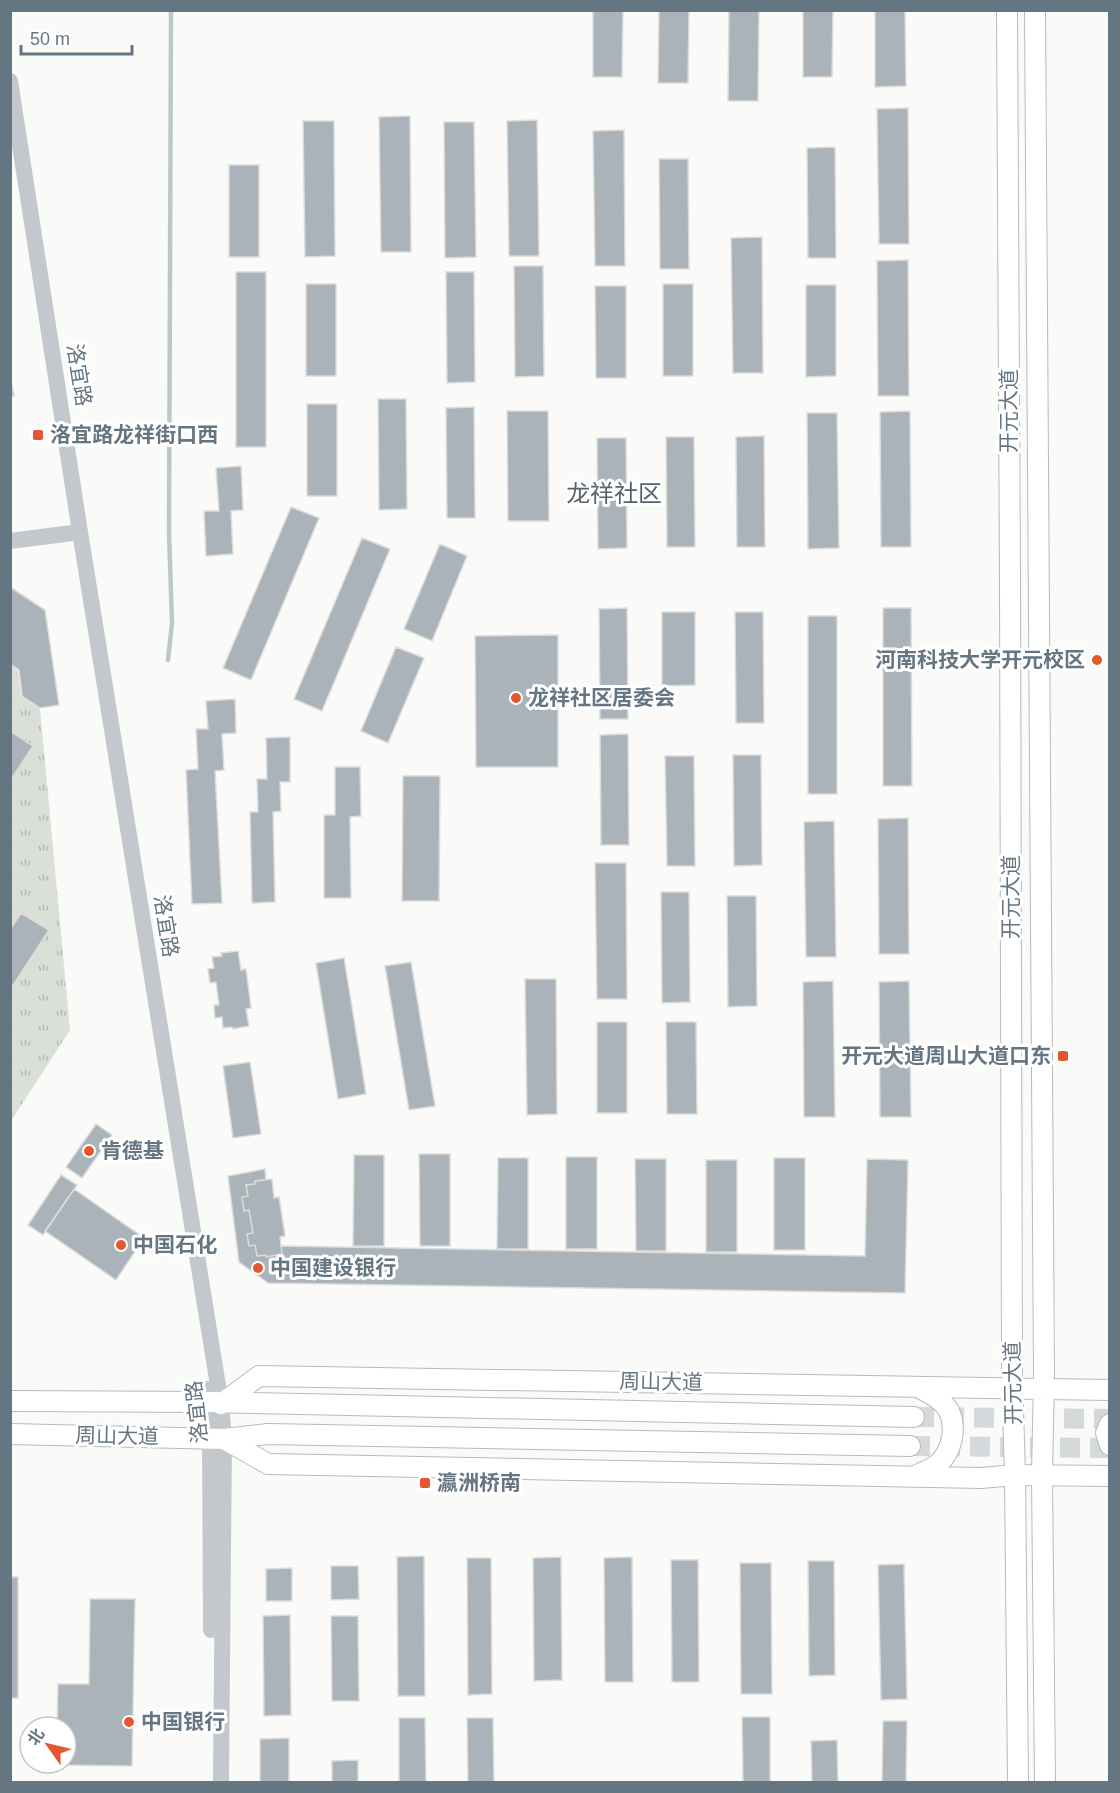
<svg xmlns="http://www.w3.org/2000/svg" width="1120" height="1793" viewBox="0 0 1120 1793" font-family="Arial,'Noto Sans SC',sans-serif">
	<style>
		.grass { fill: url(#grass-tufts) }
		.lines { fill: none; stroke-linecap: round; stroke-linejoin: round }
		.stream { stroke: #bbc7cb; stroke-width: 4.5 }
		.building { fill: #aab3b9; stroke: #dcdcda; stroke-width: 1.5 }
		.major-tunnel { stroke: #d5d9db; stroke-width: 20; stroke-dasharray: 20 10; stroke-linecap: butt }
		.major-casing { stroke: #b5babe; stroke-width: 22 }
		.minor { stroke: #c3c8cc; stroke-width: 16 }
		.major { stroke: #fff; stroke-width: 20 }
		.poi-dot { fill: #e4572e; stroke: #fff; stroke-width: 2 }
		.labels { text-anchor: middle; stroke-width: 6; stroke-linejoin: round; paint-order: stroke }
		.street-label { font-size: 21px; fill: #657683; stroke: #fff }
		.poi-label { font-size: 21px; font-weight: bold; fill: #657683; stroke: #fff; text-anchor: start }
		.quarter-label { font-size: 24px; fill: #57646e; stroke: #fff }
	</style>
	<defs>
		<pattern id="grass-tufts" width="24" height="20" patternUnits="userSpaceOnUse" patternTransform="scale(1.5)"><rect width="24" height="20" fill="#dadfd7"/><path d="M3 7l-1-3M5 7V3M7 7l1-3M15 17l-1-3M17 17v-4M19 17l1-3" fill="none" stroke="#b4b9b4"/></pattern>
	</defs>
	<rect width="100%" height="100%" fill="#fafaf8"/>
	<!-- grass -->
	<path class="grass" d="M 11,665 L 18,671 L 21,697 L 40,709 L 70,1030 L 11,1121 Z"/>
	<g class="lines">
		<!-- stream -->
		<path class="stream" d="M 168,660 L 172,623 L 169,533 L 171,10"/>
	</g>
	<!-- building -->
	<path class="building" d="M 593,10 L 623,10 L 622,77 L 593,77 Z
		M 659,10 L 689,10 L 688,83 L 658,83 Z
		M 729,10 L 759,10 L 758,101 L 728,101 Z
		M 803,10 L 833,10 L 832,77 L 803,77 Z
		M 875,10 L 905,10 L 906,86 L 875,87 Z
		M 908,108 L 909,244 L 879,244 L 877,109 Z
		M 410,116 L 411,252 L 381,252 L 379,117 Z
		M 537,120 L 539,256 L 509,256 L 507,121 Z
		M 303,121 L 334,121 L 335,256 L 305,257 Z
		M 444,122 L 474,122 L 476,257 L 445,258 Z
		M 624,130 L 625,266 L 595,266 L 593,131 Z
		M 835,147 L 836,258 L 808,258 L 807,148 Z
		M 659,159 L 688,159 L 689,269 L 660,269 Z
		M 229,165 L 259,165 L 259,257 L 229,257 Z
		M 762,237 L 763,373 L 733,373 L 731,238 Z
		M 908,260 L 909,396 L 878,396 L 877,261 Z
		M 514,266 L 543,266 L 544,376 L 515,377 Z
		M 236,272 L 266,272 L 266,447 L 236,447 Z
		M 446,272 L 474,272 L 475,382 L 447,383 Z
		M 306,284 L 336,284 L 336,376 L 306,376 Z
		M 663,284 L 693,284 L 693,376 L 663,376 Z
		M 806,285 L 836,285 L 836,376 L 806,377 Z
		M 595,286 L 626,286 L 626,378 L 596,378 Z
		M 10,374 L 14,396 L 10,397 Z
		M 378,399 L 406,399 L 407,509 L 379,510 Z
		M 307,404 L 337,404 L 337,496 L 307,496 Z
		M 474,407 L 475,518 L 447,518 L 446,408 Z
		M 507,411 L 548,411 L 549,521 L 508,521 Z
		M 910,411 L 911,547 L 881,547 L 880,412 Z
		M 807,413 L 837,413 L 839,548 L 808,549 Z
		M 764,436 L 765,547 L 737,547 L 736,437 Z
		M 666,437 L 694,437 L 695,547 L 667,547 Z
		M 597,438 L 626,438 L 627,548 L 598,549 Z
		M 241,466 L 243,510 L 231,511 L 233,554 L 206,556 L 204,511 L 219,511 L 216,468 Z
		M 291,507 L 319,518 L 251,680 L 223,668 Z
		M 362,538 L 390,549 L 322,711 L 294,699 Z
		M 440,544 L 467,556 L 432,641 L 404,629 Z
		M 10,587 L 45,610 L 59,705 L 40,708 L 22,696 L 19,670 L 10,664 Z
		M 627,608 L 628,719 L 600,719 L 599,609 Z
		M 883,608 L 911,608 L 912,786 L 883,786 Z
		M 662,612 L 695,612 L 695,685 L 662,686 Z
		M 735,612 L 763,612 L 764,723 L 736,723 Z
		M 808,616 L 837,616 L 837,794 L 808,794 Z
		M 558,635 L 558,767 L 476,767 L 475,636 Z
		M 396,647 L 424,658 L 388,743 L 361,731 Z
		M 235,699 L 236,733 L 222,734 L 224,770 L 215,771 L 222,903 L 192,904 L 186,770 L 198,769 L 196,729 L 208,729 L 206,701 Z
		M 10,731 L 33,746 L 10,781 Z
		M 628,734 L 629,845 L 601,845 L 600,735 Z
		M 290,737 L 290,782 L 280,782 L 281,811 L 273,812 L 275,902 L 252,903 L 250,812 L 258,812 L 257,779 L 267,779 L 266,738 Z
		M 733,755 L 761,755 L 762,865 L 734,866 Z
		M 665,756 L 694,756 L 695,866 L 667,866 Z
		M 335,767 L 360,767 L 361,816 L 350,817 L 351,898 L 324,898 L 324,815 L 335,815 Z
		M 403,776 L 440,776 L 439,901 L 402,901 Z
		M 908,818 L 909,954 L 879,954 L 878,819 Z
		M 834,821 L 836,957 L 806,957 L 804,822 Z
		M 595,863 L 626,863 L 627,999 L 597,999 Z
		M 661,892 L 689,892 L 690,1002 L 662,1003 Z
		M 727,896 L 756,896 L 757,1006 L 728,1007 Z
		M 21,913 L 49,930 L 10,990 L 10,930 Z
		M 238,951 L 241,970 L 246,969 L 251,1008 L 246,1009 L 249,1026 L 233,1029 L 232,1027 L 223,1028 L 222,1017 L 215,1018 L 214,1005 L 219,1005 L 216,982 L 210,983 L 208,969 L 214,968 L 212,957 L 222,956 L 221,953 Z
		M 344,958 L 366,1094 L 338,1099 L 316,963 Z
		M 411,962 L 435,1106 L 409,1110 L 385,966 Z
		M 525,979 L 556,979 L 557,1114 L 527,1115 Z
		M 833,981 L 835,1117 L 804,1117 L 803,982 Z
		M 909,981 L 911,1117 L 880,1117 L 879,982 Z
		M 597,1022 L 627,1022 L 627,1113 L 597,1113 Z
		M 666,1022 L 696,1022 L 697,1114 L 667,1114 Z
		M 250,1062 L 261,1134 L 233,1138 L 223,1066 Z
		M 96,1124 L 112,1135 L 82,1178 L 66,1167 Z
		M 419,1154 L 450,1154 L 450,1246 L 420,1246 Z
		M 354,1155 L 384,1155 L 384,1246 L 353,1246 Z
		M 566,1157 L 597,1157 L 597,1249 L 566,1249 Z
		M 498,1158 L 528,1158 L 528,1249 L 497,1249 Z
		M 774,1158 L 805,1158 L 805,1250 L 774,1250 Z
		M 635,1159 L 666,1159 L 666,1251 L 636,1251 Z
		M 867,1159 L 908,1160 L 905,1293 L 268,1283 L 239,1262 L 228,1176 L 265,1169 L 266,1180 L 255,1181 L 255,1184 L 246,1185 L 248,1196 L 242,1197 L 244,1211 L 249,1210 L 253,1233 L 247,1234 L 249,1246 L 255,1245 L 257,1256 L 266,1255 L 266,1257 L 282,1254 L 281,1246 L 865,1256 Z
		M 706,1160 L 737,1160 L 737,1252 L 706,1252 Z
		M 61,1175 L 77,1185 L 43,1235 L 28,1225 Z
		M 272,1179 L 274,1198 L 279,1197 L 285,1236 L 280,1237 L 282,1254 L 266,1257 L 266,1255 L 257,1256 L 255,1245 L 249,1246 L 247,1234 L 253,1233 L 249,1210 L 244,1211 L 242,1197 L 248,1196 L 246,1185 L 255,1184 L 255,1181 Z
		M 74,1189 L 144,1238 L 116,1280 L 45,1231 Z
		M 424,1556 L 425,1696 L 398,1696 L 397,1557 Z
		M 561,1557 L 562,1680 L 534,1681 L 533,1558 Z
		M 632,1557 L 633,1682 L 605,1682 L 604,1558 Z
		M 467,1558 L 491,1558 L 492,1694 L 468,1695 Z
		M 671,1560 L 698,1560 L 699,1682 L 672,1682 Z
		M 808,1561 L 834,1561 L 835,1675 L 809,1676 Z
		M 740,1563 L 771,1563 L 772,1694 L 741,1694 Z
		M 904,1564 L 907,1699 L 881,1700 L 878,1565 Z
		M 331,1566 L 358,1566 L 359,1599 L 331,1600 Z
		M 292,1568 L 292,1601 L 266,1601 L 266,1569 Z
		M 10,1577 L 18,1577 L 18,1698 L 10,1698 Z
		M 90,1599 L 135,1599 L 132,1766 L 56,1765 L 56,1763 L 66,1763 L 66,1727 L 57,1727 L 58,1684 L 89,1684 Z
		M 290,1615 L 291,1715 L 264,1716 L 263,1616 Z
		M 331,1616 L 358,1616 L 359,1701 L 332,1701 Z
		M 742,1717 L 770,1717 L 770,1782 L 743,1782 Z
		M 399,1718 L 425,1718 L 426,1782 L 399,1782 Z
		M 467,1718 L 493,1718 L 494,1782 L 468,1782 Z
		M 883,1721 L 907,1721 L 906,1782 L 882,1782 Z
		M 289,1738 L 289,1782 L 260,1782 L 260,1739 Z
		M 837,1740 L 838,1782 L 812,1782 L 811,1741 Z
		M 358,1760 L 358,1782 L 332,1782 L 332,1761 Z"/>
	<g class="lines">
		<!-- major-tunnel -->
		<path class="major-tunnel" d="M 914,1417 L 1110,1419
			M 910,1446 L 1110,1448"/>
		<defs>
			<path id="major" d="M 1007,10 L 1010,579 L 1012,1376 L 1015,1475 L 1018,1782
				M 1035,10 L 1044,1376 L 1042,1475 L 1045,1782
				M 10,1401 L 209,1402 L 914,1417
				M 221,1404 L 259,1376 L 1110,1390
				M 1110,1424 L 1106,1433 L 1110,1445
				M 10,1434 L 224,1439 L 268,1434 L 910,1446
				M 224,1439 L 268,1464 L 981,1478 L 1015,1475 L 1110,1476
				M 917,1475 C 924,1472 932,1469 938,1464 C 952,1451 957,1429 949,1411 C 943,1400 930,1393 919,1388"/>
		</defs>
		<!-- major casing -->
		<use href="#major" class="major-casing"/>
		<!-- minor -->
		<path class="minor" d="M 10,81 L 80,532 L 221,1404 L 224,1439 L 221,1782
			M 10,541 L 80,532
			M 207,1389 L 210,1438 L 211,1630"/>
		<!-- major -->
		<use href="#major" class="major"/>
	</g>
	<!-- markers -->
	<g class="poi-dot">
		<rect x="32" y="429" width="12" height="12" rx="3"/>
		<circle cx="1097" cy="660" r="6"/>
		<circle cx="516" cy="698" r="6"/>
		<rect x="1057" y="1050" width="12" height="12" rx="3"/>
		<circle cx="89" cy="1151" r="6"/>
		<circle cx="121" cy="1245" r="6"/>
		<circle cx="258" cy="1268" r="6"/>
		<rect x="419" y="1477" width="12" height="12" rx="3"/>
		<circle cx="129" cy="1722" r="6"/>
	</g>
	<g class="labels">
		<!-- street labels -->
		<g class="street-label">
			<text transform="translate(79 375) rotate(81)" y="7">洛宜路</text>
			<text transform="translate(1009 411) rotate(-90)" y="7">开元大道</text>
			<text transform="translate(1011 897) rotate(-90)" y="7">开元大道</text>
			<text transform="translate(166 926) rotate(81)" y="7">洛宜路</text>
			<text transform="translate(661 1382) rotate(1)" y="7">周山大道</text>
			<text transform="translate(1013 1383) rotate(-91)" y="7">开元大道</text>
			<text transform="translate(197 1412) rotate(-96)" y="7">洛宜路</text>
			<text transform="translate(117 1436) rotate(1)" y="7">周山大道</text>
		</g>
		<!-- poi labels -->
		<g class="poi-label">
			<text x="50" y="442">洛宜路龙祥街口西</text>
			<text x="1085" y="667" text-anchor="end">河南科技大学开元校区</text>
			<text x="528" y="705">龙祥社区居委会</text>
			<text x="1051" y="1063" text-anchor="end">开元大道周山大道口东</text>
			<text x="101" y="1158">肯德基</text>
			<text x="133" y="1252">中国石化</text>
			<text x="270" y="1275">中国建设银行</text>
			<text x="437" y="1490">瀛洲桥南</text>
			<text x="141" y="1729">中国银行</text>
		</g>
		<!-- quarter labels -->
		<g class="quarter-label">
			<text x="614" y="502">龙祥社区</text>
		</g>
	</g>
	<!-- border -->
	<rect width="1120" height="1793" fill="none" stroke="#657683" stroke-width="24"/>
	<!-- north arrow -->
	<g transform="translate(48 1745) rotate(304)"><circle r="28" fill="#ffffff" stroke="#c1c8cd" stroke-width="1.5"/>
	<path d="M0-4.5L10 22L0 15L-10 22Z" fill="#e4572e"/>
	<text y="-9" font-size="16" font-weight="bold" text-anchor="middle" fill="#657683">北</text>
	</g>
	<!-- scale -->
	<path d="M21 45v9h111v-9" fill="none" stroke="#657683" stroke-width="3"/>
	<text x="30" y="45" font-size="18" fill="#657683" stroke="#ffffff" stroke-width="4.5" paint-order="stroke">50 m</text>
</svg>
